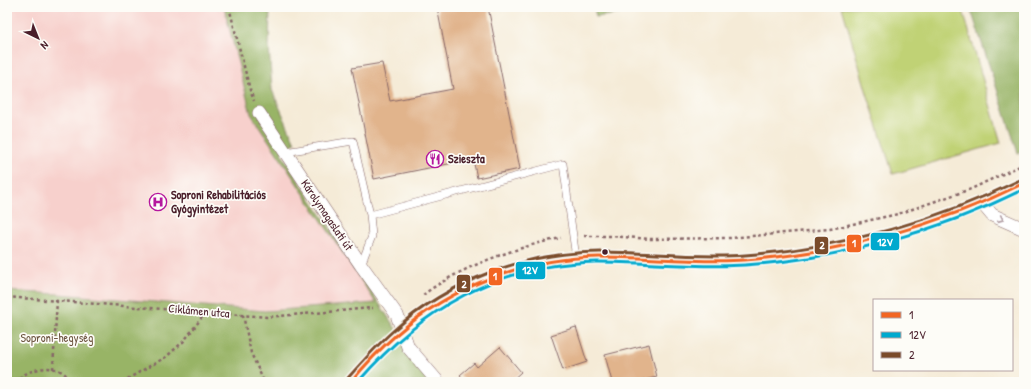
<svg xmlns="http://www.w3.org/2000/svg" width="1031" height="389" viewBox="0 0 1031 389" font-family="'Patrick Hand',sans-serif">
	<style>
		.built { fill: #f7d0cc }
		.green { fill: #c0d275; stroke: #857850 }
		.forest { fill: #98b466; stroke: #716a48 }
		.building { fill: #e1b48c }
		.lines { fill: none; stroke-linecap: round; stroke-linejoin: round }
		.service-casing { stroke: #866667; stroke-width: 8 }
		.minor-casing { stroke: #866667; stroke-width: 14 }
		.path { stroke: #866667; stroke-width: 2.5; stroke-dasharray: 3 3; stroke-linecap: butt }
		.service { stroke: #fff; stroke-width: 7 }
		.minor { stroke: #fff; stroke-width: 13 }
		.bus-1-casing { stroke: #fdfcf7; stroke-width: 6 }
		.bus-2-casing { stroke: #fdfcf7; stroke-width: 6 }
		.bus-3-casing { stroke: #fdfcf7; stroke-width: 6 }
		.bus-1 { stroke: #f26522; stroke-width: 3 }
		.bus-2 { stroke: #00a9ce; stroke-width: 3 }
		.bus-3 { stroke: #7a4b2a; stroke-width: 3 }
		.oneway { stroke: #ae9aa0 }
		.bus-dot { fill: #4a1f2b; stroke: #fdfcf7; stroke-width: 1.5 }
		.labels { text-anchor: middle; stroke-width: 3.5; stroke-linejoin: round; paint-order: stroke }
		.poi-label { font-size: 12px; font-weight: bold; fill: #4a1f2b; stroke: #fdfcf7; text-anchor: start }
		.street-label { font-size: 12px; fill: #4a1f2b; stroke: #fdfcf7 }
		.park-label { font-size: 12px; fill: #6d5541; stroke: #fdfcf7 }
		.line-badge { stroke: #fdfcf7; stroke-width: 1.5 }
		.badge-label { font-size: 11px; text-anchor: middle; font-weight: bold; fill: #fff }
	</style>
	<rect width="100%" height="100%" fill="#fdfcf7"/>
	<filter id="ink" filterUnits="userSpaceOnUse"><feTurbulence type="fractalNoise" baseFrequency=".025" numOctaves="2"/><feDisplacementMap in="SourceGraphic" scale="8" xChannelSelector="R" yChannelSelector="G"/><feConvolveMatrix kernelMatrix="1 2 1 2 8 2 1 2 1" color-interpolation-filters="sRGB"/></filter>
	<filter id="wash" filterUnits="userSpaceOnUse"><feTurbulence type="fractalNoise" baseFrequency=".012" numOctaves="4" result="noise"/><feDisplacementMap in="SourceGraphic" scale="16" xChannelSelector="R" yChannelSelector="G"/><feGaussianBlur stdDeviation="0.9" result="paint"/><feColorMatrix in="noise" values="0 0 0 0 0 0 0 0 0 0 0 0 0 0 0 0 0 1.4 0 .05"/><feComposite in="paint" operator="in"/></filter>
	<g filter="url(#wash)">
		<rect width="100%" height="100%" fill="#f5ebd7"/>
		<!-- built -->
		<path class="built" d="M 7,7 L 224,7 L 251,114 L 377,304 L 265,311 L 58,294 L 7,291 Z"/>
		<!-- green -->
		<path class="green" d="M 842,7 L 962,7 L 1001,143 L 893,174 L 866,90 Z"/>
		<!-- forest -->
		<path class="forest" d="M 224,7 L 270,7 L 269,47 L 272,90 L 295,143 L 281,153 L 420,366 L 434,382 L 7,382 L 7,291 L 58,294 L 265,311 L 376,303 L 251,114 Z
			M 594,7 L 669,7 L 596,17 Z
			M 970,7 L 1024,7 L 1024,151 L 1018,153 Z"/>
		<g id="blocks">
			<!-- building -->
			<path class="building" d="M 437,7 L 488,7 L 520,169 L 477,178 L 473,159 L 374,179 L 352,68 L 382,63 L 390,101 L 453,89 Z
				M 576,327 L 587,362 L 563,370 L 551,335 Z
				M 649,344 L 657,377 L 636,382 L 612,382 L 605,355 Z
				M 500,347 L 521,372 L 510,382 L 466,382 L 460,375 L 474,363 L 477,367 Z"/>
		</g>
	</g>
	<g filter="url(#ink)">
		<use href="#blocks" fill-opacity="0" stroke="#866667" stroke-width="1"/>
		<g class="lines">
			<defs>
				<path id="service" d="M 285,152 L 353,141 L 370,215 L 563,164 L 576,258
					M 361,265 L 372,236 L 370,215"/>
				<path id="minor" d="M 259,113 L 361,265 L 397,315 L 408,347 L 438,382
					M 982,203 L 992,215 L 1024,229
					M 351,382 C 405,313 489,263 577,258 C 633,255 689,264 745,260 C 826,254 906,234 981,203 C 996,197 1010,190 1024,183"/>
			</defs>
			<!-- service casing -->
			<use href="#service" class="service-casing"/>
			<!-- minor casing -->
			<use href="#minor" class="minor-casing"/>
			<!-- path -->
			<path class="path" d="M 229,7 L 250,90 L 254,101
				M 584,236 L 611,236 L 650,239 L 730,238 L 830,229 L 898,214 L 971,189 L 1024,164
				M 423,295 C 459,267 517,247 561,238
				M 7,297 L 267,317 L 373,308
				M 243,315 L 251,353 L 264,382
				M 53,369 L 57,300
				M 15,382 C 25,371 48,363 62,372 C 66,374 69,379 71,382
				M 122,382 L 166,357 L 184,341 L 206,312"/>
			<!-- service -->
			<use href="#service" class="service"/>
			<!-- minor -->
			<use href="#minor" class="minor"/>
			<defs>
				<path id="bus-1" d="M 351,382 C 365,365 380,349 396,335 C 452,286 525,258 599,257 C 648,257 696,263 745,260 C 841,253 938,226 1024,183"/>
				<path id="bus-2" d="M 358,382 C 422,308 498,264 597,262 C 646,262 695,268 745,265 C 841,259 938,232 1024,189"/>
				<path id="bus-3" d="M 347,379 C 362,362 376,346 393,331 C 449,281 524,252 600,252 C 648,252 697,259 745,255 C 841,248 936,221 1022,179"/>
			</defs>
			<!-- bus-1 casing -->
			<use href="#bus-1" class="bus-1-casing"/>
			<!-- bus-2 casing -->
			<use href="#bus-2" class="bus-2-casing"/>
			<!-- bus-3 casing -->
			<use href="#bus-3" class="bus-3-casing"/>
			<!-- bus-1 -->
			<use href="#bus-1" class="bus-1"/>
			<!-- bus-2 -->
			<use href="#bus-2" class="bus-2"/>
			<!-- bus-3 -->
			<use href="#bus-3" class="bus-3"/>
		</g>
		<!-- one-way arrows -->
		<defs><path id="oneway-chevron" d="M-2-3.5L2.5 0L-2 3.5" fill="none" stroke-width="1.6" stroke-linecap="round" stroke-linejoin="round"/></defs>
		<use class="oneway" href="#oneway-chevron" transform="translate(1001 219) rotate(24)"/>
	</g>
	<!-- icons -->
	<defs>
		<symbol id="restaurant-ring" viewBox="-11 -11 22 22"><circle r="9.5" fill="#fdfcf7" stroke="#b5179e" stroke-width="1.5"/><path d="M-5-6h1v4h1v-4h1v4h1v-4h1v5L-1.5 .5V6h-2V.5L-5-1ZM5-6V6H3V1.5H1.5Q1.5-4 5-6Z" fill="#b5179e"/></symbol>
		<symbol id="hospital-ring" viewBox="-11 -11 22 22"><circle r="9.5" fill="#fdfcf7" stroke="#b5179e" stroke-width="1.5"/><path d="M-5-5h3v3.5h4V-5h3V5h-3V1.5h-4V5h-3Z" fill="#b5179e"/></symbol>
	</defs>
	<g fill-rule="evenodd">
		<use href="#restaurant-ring" x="425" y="149" width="20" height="20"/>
		<use href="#hospital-ring" x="148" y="192" width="20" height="20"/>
	</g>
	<!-- markers -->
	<circle class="bus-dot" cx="605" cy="252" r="3.5"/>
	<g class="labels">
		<!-- poi labels -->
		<g class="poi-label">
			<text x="448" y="163">Szieszta</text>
			<text x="171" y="199">Soproni Rehabilitációs<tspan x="171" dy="14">Gyógyintézet</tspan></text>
		</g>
		<!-- street labels -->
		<g class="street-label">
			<text transform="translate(327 215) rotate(56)" y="4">Károlymagaslati út</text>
			<text transform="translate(199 311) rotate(5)" y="4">Ciklámen utca</text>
		</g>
		<!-- park labels -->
		<g class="park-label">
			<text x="57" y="342">Soproni-hegység</text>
		</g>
	</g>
	<g class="line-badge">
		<rect x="870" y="232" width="30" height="19" rx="4" fill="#00a9ce"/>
		<rect x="846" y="234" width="16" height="19" rx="4" fill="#f26522"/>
		<rect x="814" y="236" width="15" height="19" rx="4" fill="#7a4b2a"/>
		<rect x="515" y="261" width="31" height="19" rx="4" fill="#00a9ce"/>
		<rect x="488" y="267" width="15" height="19" rx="4" fill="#f26522"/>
		<rect x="456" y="274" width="15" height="19" rx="4" fill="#7a4b2a"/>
	</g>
	<g class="badge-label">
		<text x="885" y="246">12V</text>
		<text x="854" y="247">1</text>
		<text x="822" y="249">2</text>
		<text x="530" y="274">12V</text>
		<text x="495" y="280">1</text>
		<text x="464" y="288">2</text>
	</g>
	<!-- margin -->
	<rect width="1031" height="389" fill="none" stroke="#fdfcf7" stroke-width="24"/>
	<!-- legend -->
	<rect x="873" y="299" width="140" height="72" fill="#fdfcf7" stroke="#b5a4a5"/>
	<rect x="881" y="312" width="20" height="6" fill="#f26522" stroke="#b5a4a5"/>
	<text x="909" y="319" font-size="12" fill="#4a1f2b">1</text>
	<rect x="881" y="332" width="20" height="6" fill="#00a9ce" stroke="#b5a4a5"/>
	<text x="909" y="339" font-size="12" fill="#4a1f2b">12V</text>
	<rect x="881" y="352" width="20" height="6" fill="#7a4b2a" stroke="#b5a4a5"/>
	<text x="909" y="359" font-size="12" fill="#4a1f2b">2</text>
	<!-- north arrow -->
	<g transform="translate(38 38) rotate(137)" stroke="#fdfcf7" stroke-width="3" paint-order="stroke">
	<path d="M0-3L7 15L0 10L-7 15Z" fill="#4a1f2b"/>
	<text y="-6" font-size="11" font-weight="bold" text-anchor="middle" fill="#4a1f2b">N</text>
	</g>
</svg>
